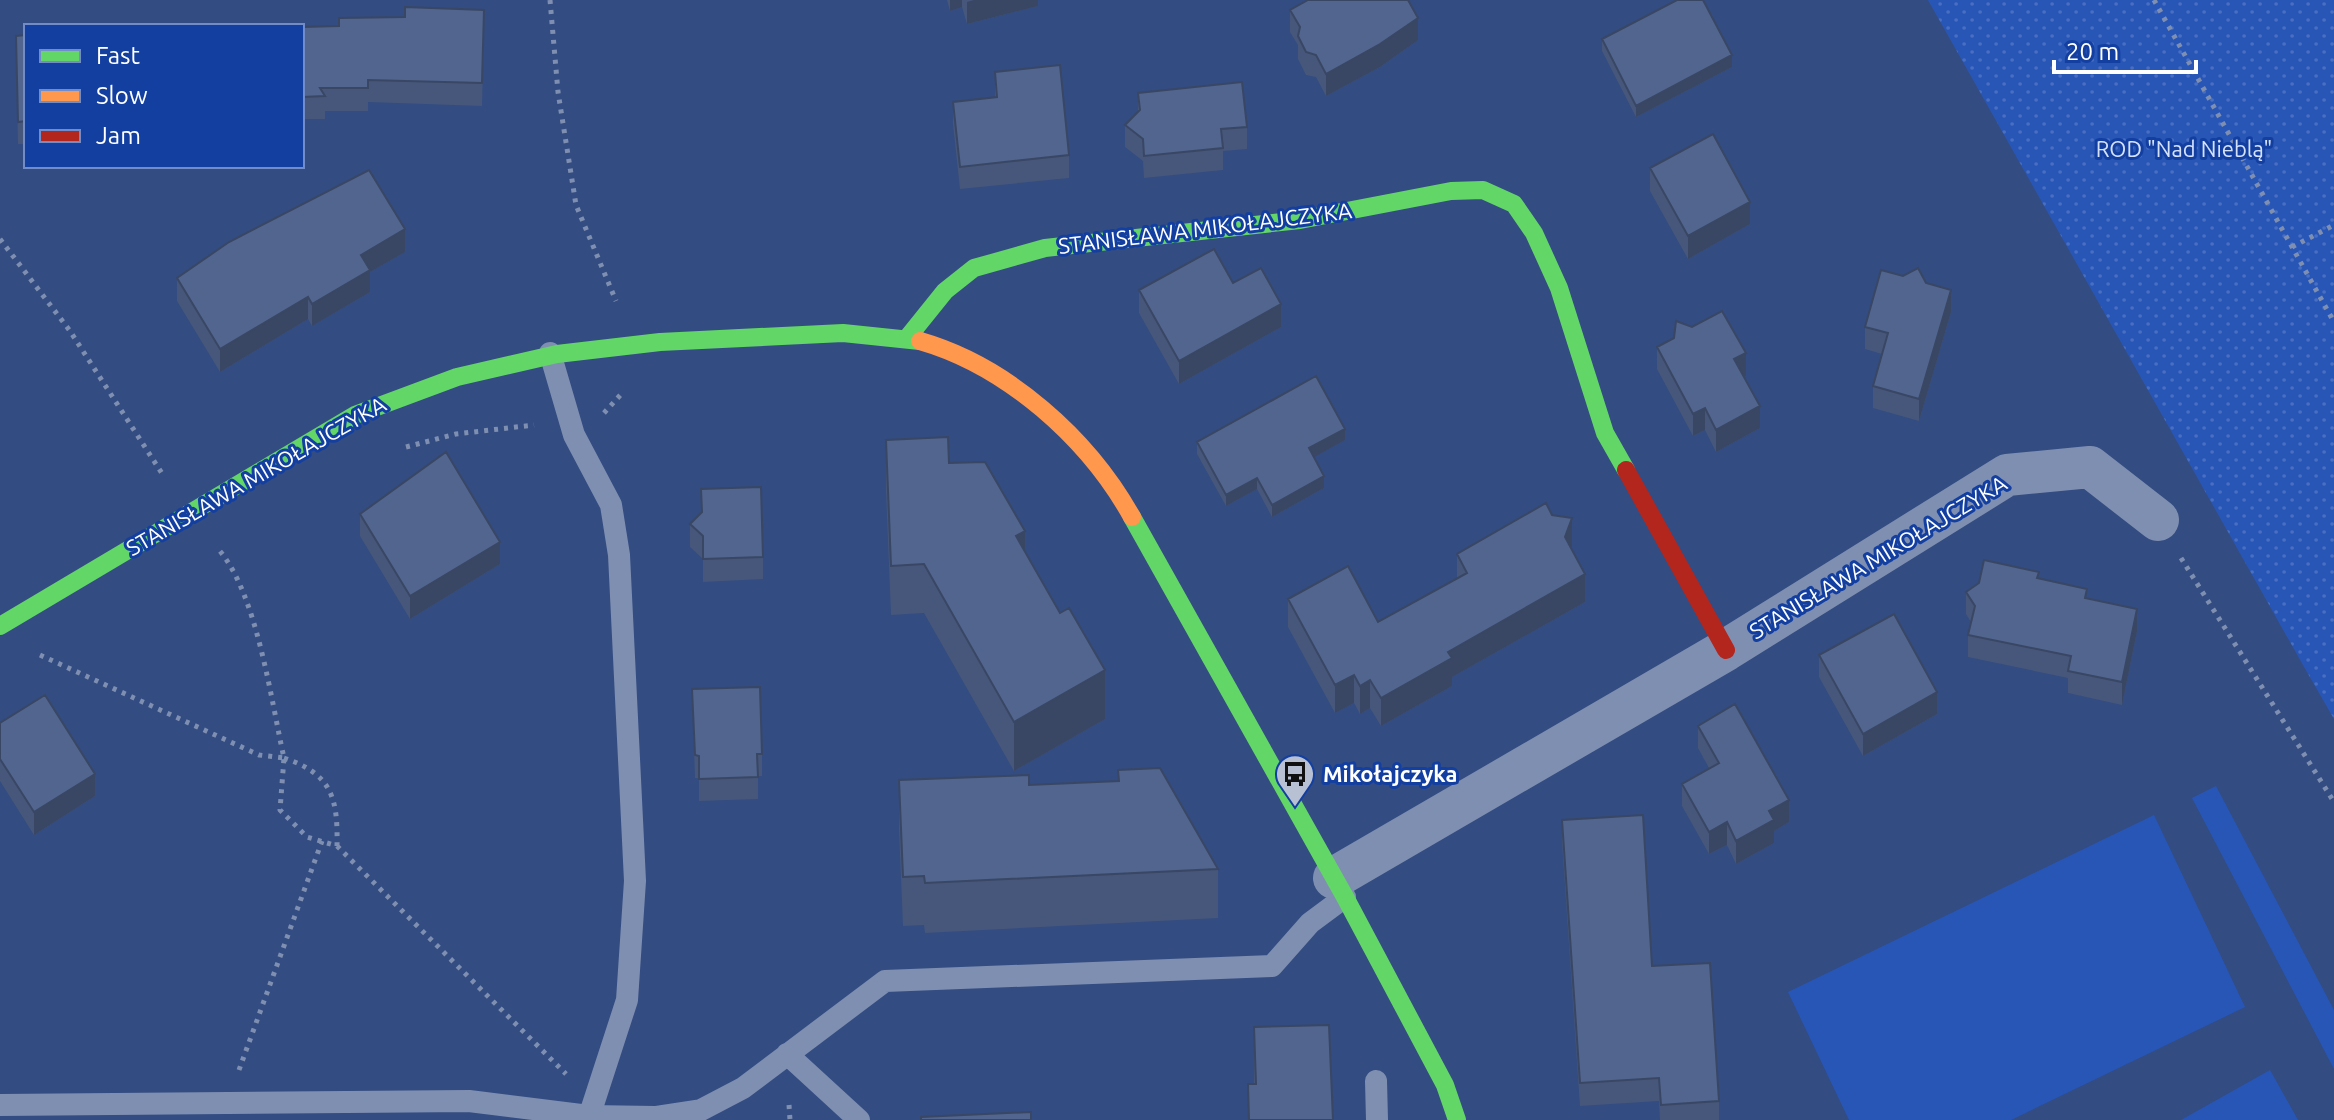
<svg xmlns="http://www.w3.org/2000/svg" width="2334" height="1120" viewBox="0 0 2334 1120" font-family="Ubuntu,sans-serif">
	<style>
		.grass { fill: url(#grass-dots) }
		.park { fill: #2856b7 }
		.lines { fill: none; stroke-linecap: round; stroke-linejoin: round }
		.path { stroke: #7f8fb1; stroke-width: 5; stroke-dasharray: 4 6; stroke-linecap: butt }
		.lane { stroke: #7f8fb1; stroke-width: 22 }
		.street { stroke: #7f8fb1; stroke-width: 42 }
		.fast { stroke: #63d668; stroke-width: 18 }
		.slow { stroke: #ff974d; stroke-width: 18 }
		.jam { stroke: #b3261e; stroke-width: 18 }
		.wall { fill: #46577b }
		.shaded-wall { fill: #394764 }
		.building { fill: #51658f; stroke: #394764; stroke-width: 2 }
		.labels { text-anchor: middle; stroke-width: 6; stroke-linejoin: round; paint-order: stroke }
		.park-label { font-size: 22px; fill: #d5e2fe; stroke: #133fa1 }
		.street-label { font-size: 22px; fill: #fff; stroke: #133fa1 }
		.poi-label { font-size: 22px; font-weight: bold; fill: #fff; stroke: #133fa1; text-anchor: start }
	</style>
	<defs>
		<pattern id="grass-dots" width="8" height="8" patternUnits="userSpaceOnUse" patternTransform="scale(2)"><rect width="8" height="8" fill="#2856b7"/><path d="M2 2h.1M6 6h.1" fill="none" stroke="#486fc2" stroke-width="1.8" stroke-linecap="round"/></pattern>
	</defs>
	<rect width="100%" height="100%" fill="#334c81"/>
	<!-- grass -->
	<path class="grass" d="M 1928,0 L 2334,0 L 2334,719 L 2303,665 Z"/>
	<!-- park -->
	<path class="park" d="M 2216,786 L 2334,1010 L 2334,1069 L 2192,798 Z
		M 2154,815 L 2245,1007 L 2011,1120 L 1849,1120 L 1788,992 Z
		M 2270,1070 L 2298,1120 L 2181,1120 Z"/>
	<g class="lines">
		<!-- path -->
		<path class="path" d="M 550,0 L 558,92 L 576,205 L 616,301
			M 2154,0 L 2334,322
			M 0,239 L 70,331 L 163,475
			M 2292,247 L 2334,225
			M 604,413 L 624,391
			M 406,447 L 456,434 L 534,425
			M 2181,558 L 2334,802
			M 40,655 L 259,755 L 284,758 C 271,700 257,594 219,550
			M 284,758 C 332,774 338,798 337,846 L 307,837 L 280,810 Z
			M 337,846 L 566,1074
			M 239,1070 L 322,841
			M 789,1105 L 790,1120"/>
		<!-- lane -->
		<path class="lane" d="M 550,353 L 574,435 L 611,505 L 619,555 L 635,881 L 627,1000 L 588,1120
			M 787,1054 L 859,1120
			M 1376,1081 L 1377,1120
			M 0,1105 L 469,1101 L 589,1116 L 655,1117 L 701,1110 L 743,1088 L 885,981 L 1272,966 L 1310,923 L 1345,897"/>
		<!-- street -->
		<path class="street" d="M 1334,878 L 1726,650 L 2007,475 L 2090,467 L 2158,520"/>
		<!-- fast -->
		<path class="fast" d="M 908,337 L 945,291 L 974,268 L 1045,248 L 1300,220 L 1451,191 L 1483,190 L 1514,204 L 1534,233 L 1559,288 L 1605,433 L 1626,470
			M 1132,517 L 1345,897 L 1445,1085 L 1457,1120
			M 0,626 L 355,415 L 457,377 L 557,354 L 660,342 L 843,333 L 920,341"/>
		<!-- slow -->
		<path class="slow" d="M 920,341 C 1007,366 1088,438 1132,517"/>
		<!-- jam -->
		<path class="jam" d="M 1626,470 L 1726,650"/>
	</g>
	<!-- wall -->
	<path class="wall" d="M 947,0 L 1038,0 L 1038,6 L 967,24 L 962,7 L 950,11 Z
		M 1290,10 L 1418,40 L 1380,67 L 1326,96 L 1316,77 L 1306,75 L 1298,59 L 1298,45 L 1290,32 Z
		M 302,27 L 484,33 L 482,106 L 368,102 L 368,111 L 325,111 L 325,119 L 302,119 Z
		M 26,35 L 26,144 L 18,144 L 16,58 Z
		M 1602,39 L 1732,67 L 1636,117 L 1602,51 Z
		M 995,72 L 1069,155 L 1069,178 L 960,189 L 953,124 L 953,102 L 995,97 Z
		M 1138,93 L 1247,127 L 1247,149 L 1223,151 L 1223,170 L 1144,178 L 1143,161 L 1125,147 L 1125,125 L 1138,112 Z
		M 1650,168 L 1750,224 L 1688,259 L 1650,191 Z
		M 405,252 L 370,272 L 370,292 L 312,326 L 308,319 L 220,372 L 177,301 L 177,278 Z
		M 1233,283 L 1281,327 L 1179,384 L 1139,313 L 1139,290 Z
		M 1926,283 L 1951,312 L 1919,421 L 1873,408 L 1873,386 L 1882,354 L 1865,349 L 1865,327 Z
		M 1657,347 L 1746,376 L 1744,377 L 1760,428 L 1716,452 L 1705,430 L 1693,436 L 1657,369 Z
		M 886,440 L 949,463 L 1025,552 L 1105,719 L 1014,771 L 924,613 L 891,615 L 886,490 Z
		M 1345,440 L 1314,457 L 1324,488 L 1272,517 L 1257,489 L 1226,506 L 1197,454 L 1197,442 Z
		M 701,489 L 763,557 L 763,579 L 703,582 L 703,559 L 690,547 L 690,524 L 701,512 Z
		M 360,514 L 500,564 L 410,619 L 360,536 Z
		M 1552,515 L 1572,546 L 1571,548 L 1585,602 L 1452,677 L 1452,686 L 1381,726 L 1370,708 L 1360,714 L 1354,703 L 1335,713 L 1288,627 L 1288,599 L 1378,622 L 1457,578 L 1457,554 Z
		M 2039,578 L 2087,599 L 2137,631 L 2122,705 L 2068,693 L 2068,678 L 1968,657 L 1968,635 L 1971,622 L 1966,614 L 1966,592 Z
		M 1819,655 L 1937,714 L 1863,756 L 1819,677 Z
		M 692,689 L 762,754 L 762,776 L 758,776 L 758,799 L 699,801 L 699,778 L 695,778 Z
		M 0,723 L 95,796 L 34,835 L 0,781 Z
		M 1698,726 L 1789,822 L 1774,831 L 1774,843 L 1736,864 L 1727,845 L 1709,854 L 1682,806 L 1682,784 L 1709,768 L 1698,748 Z
		M 899,780 L 1029,785 L 1218,869 L 1218,918 L 925,933 L 924,925 L 903,926 L 899,829 Z
		M 1562,820 L 1652,966 L 1719,1101 L 1719,1120 L 1660,1120 L 1659,1101 L 1580,1106 L 1562,842 Z
		M 1254,1027 L 1333,1120 L 1248,1120 L 1248,1084 L 1254,1084 Z"/>
	<!-- shaded-wall -->
	<path class="shaded-wall" d="M 950,0 L 962,0 L 962,7 L 950,11 Z
		M 974,0 L 1038,0 L 1038,6 L 967,24 L 967,2 Z
		M 1418,18 L 1418,40 L 1380,67 L 1326,96 L 1326,74 Z
		M 1732,55 L 1732,67 L 1636,117 L 1636,106 Z
		M 1750,202 L 1750,224 L 1688,259 L 1688,236 Z
		M 405,229 L 405,252 L 370,272 L 370,292 L 312,326 L 312,304 L 361,255 Z
		M 1951,290 L 1951,312 L 1919,421 L 1919,399 Z
		M 308,297 L 308,319 L 220,372 L 220,349 Z
		M 1281,304 L 1281,327 L 1179,384 L 1179,361 Z
		M 1746,353 L 1746,376 L 1734,382 L 1734,359 Z
		M 1760,406 L 1760,428 L 1716,452 L 1716,430 Z
		M 1705,408 L 1705,430 L 1693,436 L 1693,414 Z
		M 1345,429 L 1345,440 L 1309,460 L 1309,448 Z
		M 1324,476 L 1324,488 L 1272,517 L 1272,505 Z
		M 1257,478 L 1257,489 L 1226,506 L 1226,495 Z
		M 1572,518 L 1572,546 L 1565,565 L 1565,537 Z
		M 1025,531 L 1025,580 L 1016,536 Z
		M 500,542 L 500,564 L 410,619 L 410,596 Z
		M 1585,574 L 1585,602 L 1452,677 L 1452,686 L 1381,726 L 1381,698 L 1448,652 Z
		M 2137,609 L 2137,631 L 2122,705 L 2122,682 Z
		M 1105,670 L 1105,719 L 1014,771 L 1014,722 Z
		M 1354,675 L 1354,703 L 1335,713 L 1335,685 Z
		M 1370,680 L 1370,708 L 1360,714 L 1360,686 Z
		M 1937,692 L 1937,714 L 1863,756 L 1863,734 Z
		M 95,774 L 95,796 L 34,835 L 34,812 Z
		M 1789,800 L 1789,822 L 1774,831 L 1774,843 L 1736,864 L 1736,841 L 1769,811 Z
		M 1727,822 L 1727,845 L 1709,854 L 1709,832 Z"/>
	<!-- building -->
	<path class="building" d="M 1308,0 L 1408,0 L 1418,18 L 1380,44 L 1326,74 L 1316,55 L 1306,52 L 1298,36 L 1300,27 L 1290,10 Z
		M 1677,0 L 1703,0 L 1732,55 L 1636,106 L 1602,39 Z
		M 405,7 L 484,10 L 482,83 L 368,80 L 368,88 L 320,88 L 325,96 L 302,97 L 302,27 L 339,26 L 339,18 L 405,17 Z
		M 26,35 L 26,121 L 18,122 L 16,36 Z
		M 1060,65 L 1069,155 L 960,167 L 953,102 L 997,97 L 995,72 Z
		M 1242,82 L 1247,127 L 1221,129 L 1223,148 L 1144,156 L 1143,139 L 1125,125 L 1140,110 L 1138,93 Z
		M 1713,134 L 1750,202 L 1688,236 L 1650,168 Z
		M 369,170 L 405,229 L 361,255 L 370,270 L 312,304 L 308,297 L 220,349 L 177,278 L 229,242 Z
		M 1214,249 L 1233,283 L 1261,268 L 1281,304 L 1179,361 L 1139,290 Z
		M 1918,268 L 1926,283 L 1951,290 L 1919,399 L 1873,386 L 1888,333 L 1865,327 L 1881,270 L 1903,276 Z
		M 1722,311 L 1746,353 L 1734,359 L 1760,406 L 1716,430 L 1705,408 L 1693,414 L 1657,347 L 1674,338 L 1676,321 L 1692,327 Z
		M 1316,376 L 1345,429 L 1309,448 L 1324,476 L 1272,505 L 1257,478 L 1226,495 L 1197,442 Z
		M 948,437 L 949,463 L 985,462 L 1025,531 L 1016,536 L 1060,613 L 1069,608 L 1105,670 L 1014,722 L 924,564 L 891,566 L 886,440 Z
		M 446,452 L 500,542 L 410,596 L 360,514 Z
		M 761,487 L 763,557 L 703,559 L 703,536 L 690,524 L 702,512 L 701,489 Z
		M 1546,503 L 1552,515 L 1572,518 L 1565,537 L 1585,574 L 1448,652 L 1452,658 L 1381,698 L 1370,680 L 1360,686 L 1354,675 L 1335,685 L 1288,599 L 1348,566 L 1378,622 L 1467,573 L 1457,554 Z
		M 1984,560 L 2039,572 L 2037,578 L 2087,589 L 2085,598 L 2137,609 L 2122,682 L 2068,671 L 2071,656 L 1968,635 L 1975,606 L 1966,592 L 1979,583 Z
		M 1894,614 L 1937,692 L 1863,734 L 1819,655 Z
		M 760,687 L 762,754 L 757,754 L 758,777 L 699,779 L 699,756 L 695,755 L 692,689 Z
		M 45,695 L 95,774 L 34,812 L 0,759 L 0,723 Z
		M 1735,704 L 1789,800 L 1769,811 L 1774,820 L 1736,841 L 1727,822 L 1709,832 L 1682,784 L 1719,763 L 1698,726 Z
		M 1160,768 L 1218,869 L 925,883 L 924,876 L 903,877 L 899,780 L 1029,775 L 1029,785 L 1119,781 L 1118,770 Z
		M 1643,815 L 1652,966 L 1710,963 L 1719,1101 L 1661,1105 L 1659,1078 L 1580,1083 L 1562,820 Z
		M 1329,1025 L 1333,1120 L 1249,1120 L 1248,1084 L 1256,1084 L 1254,1027 Z
		M 1031,1112 L 1031,1120 L 921,1120 L 921,1117 Z"/>
	<!-- icons -->
	<defs>
		<symbol id="bus-pin" viewBox="-11 -11 22 30"><path d="M0 17L-7.5 6A9.5 9.5 0 1 1 7.5 6Z" fill="#b8c0d3" stroke="#133fa1"/><path d="M-5-6H5V4H4V6H2V4H-2V6H-4V4H-5ZM-3.5-4V0h7V-4ZM-3.5 1.2v1.5H-2V1.2ZM2 1.2v1.5H3.5V1.2Z" fill="#111"/></symbol>
	</defs>
	<g fill-rule="evenodd">
		<use href="#bus-pin" x="1273" y="752" width="44" height="60"/>
	</g>
	<g class="labels">
		<!-- park labels -->
		<g class="park-label">
			<text x="2184" y="157">ROD "Nad Nieblą"</text>
		</g>
		<!-- street labels -->
		<g class="street-label">
			<text transform="translate(1205 228) rotate(-7)" y="8">STANISŁAWA MIKOŁAJCZYKA</text>
			<text transform="translate(256 476) rotate(-30)" y="8">STANISŁAWA MIKOŁAJCZYKA</text>
			<text transform="translate(1878 557) rotate(-31)" y="8">STANISŁAWA MIKOŁAJCZYKA</text>
		</g>
		<!-- poi labels -->
		<g class="poi-label">
			<text x="1323" y="782">Mikołajczyka</text>
		</g>
	</g>
	<!-- legend -->
	<rect x="24" y="24" width="280" height="144" fill="#133fa1" stroke="#718cc7" stroke-width="2"/>
	<rect x="40" y="50" width="40" height="12" fill="#63d668" stroke="#718cc7" stroke-width="2"/>
	<text x="96" y="64" font-size="24" fill="#ffffff">Fast</text>
	<rect x="40" y="90" width="40" height="12" fill="#ff974d" stroke="#718cc7" stroke-width="2"/>
	<text x="96" y="104" font-size="24" fill="#ffffff">Slow</text>
	<rect x="40" y="130" width="40" height="12" fill="#b3261e" stroke="#718cc7" stroke-width="2"/>
	<text x="96" y="144" font-size="24" fill="#ffffff">Jam</text>
	<!-- scale -->
	<path d="M2054 60v12h142v-12" fill="none" stroke="#ffffff" stroke-width="4"/>
	<text x="2066" y="60" font-size="24" fill="#ffffff" stroke="#133fa1" stroke-width="6" paint-order="stroke">20 m</text>
</svg>
